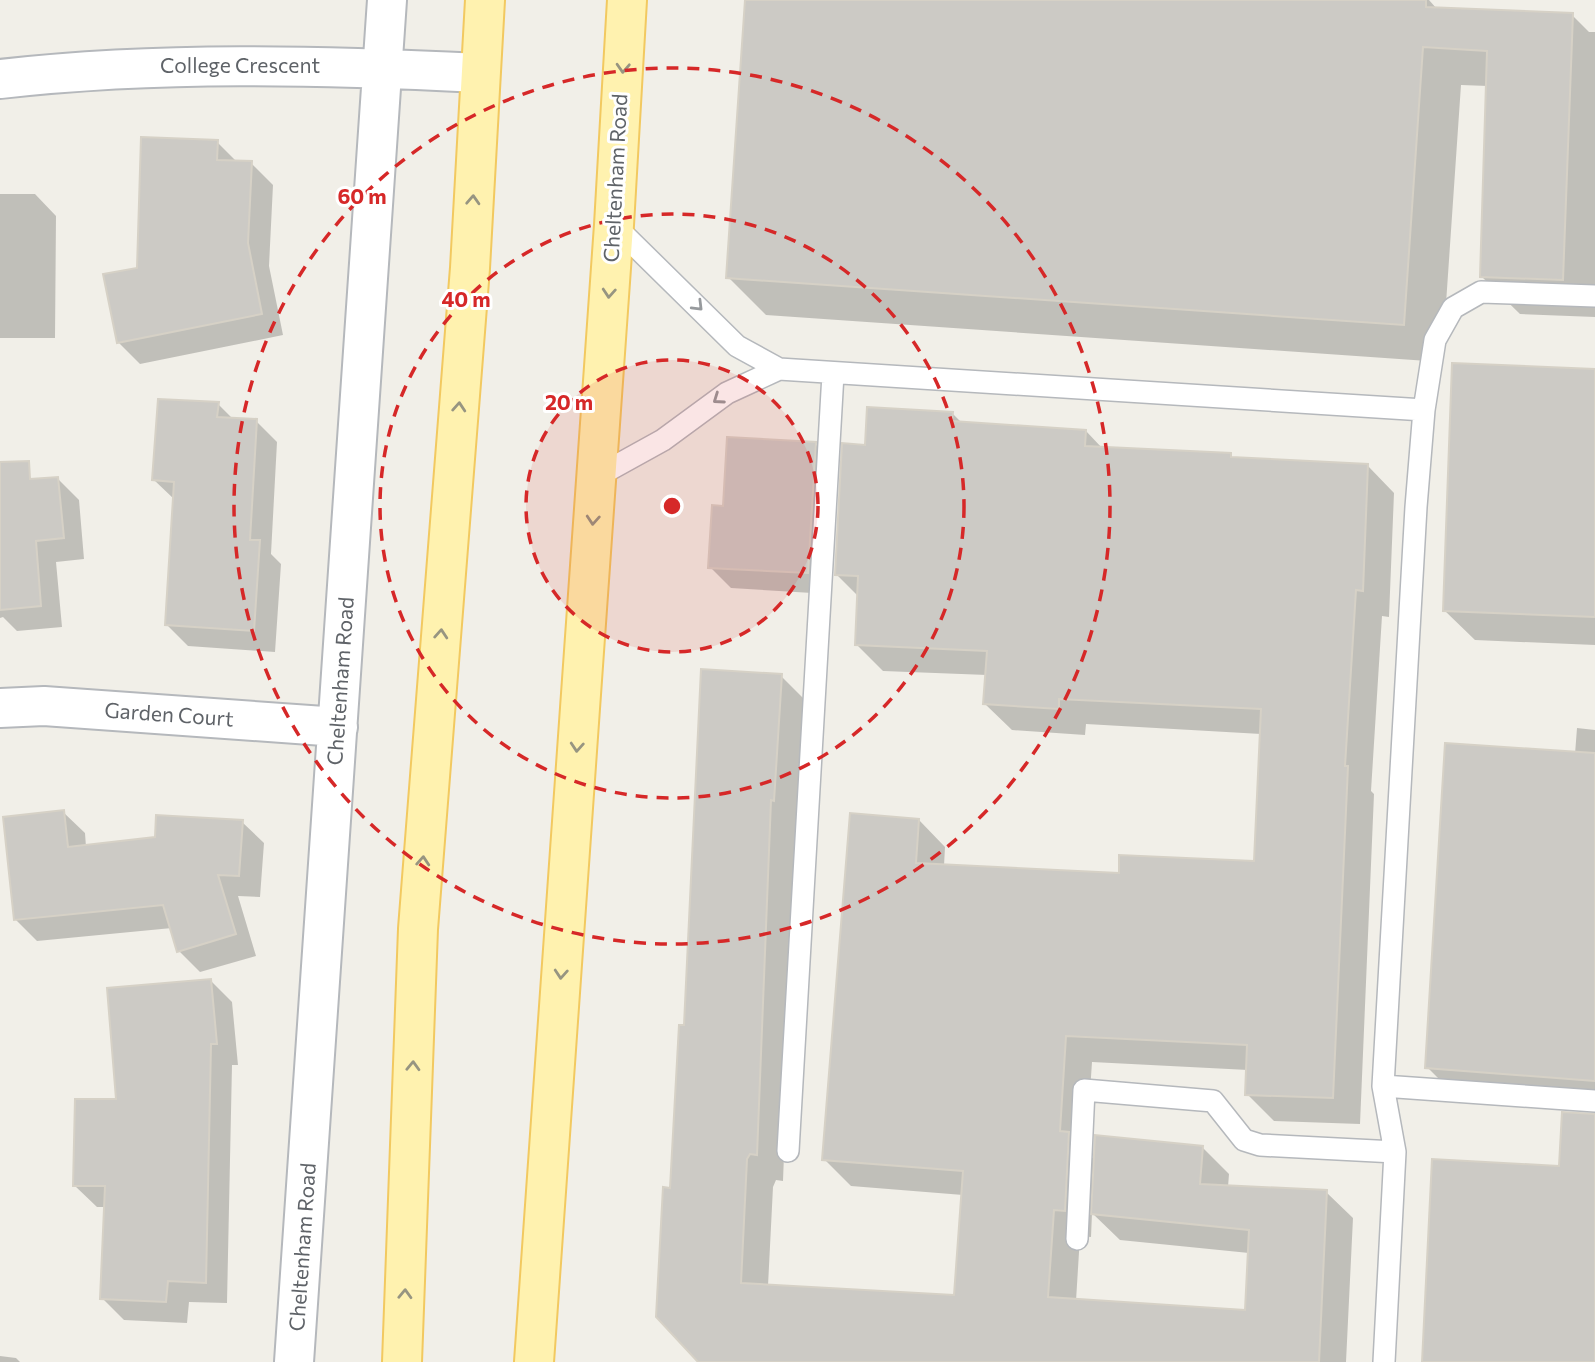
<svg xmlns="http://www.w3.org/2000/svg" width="1595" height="1362" viewBox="0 0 1595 1362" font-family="Commissioner,sans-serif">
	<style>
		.shadow { fill: #0003; fill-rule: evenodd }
		.building { fill: #cccac5; stroke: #d6d1c6; stroke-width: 2 }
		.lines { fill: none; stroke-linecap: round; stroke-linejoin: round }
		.service-casing { stroke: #b5b8bc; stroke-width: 24 }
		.minor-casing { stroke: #b5b8bc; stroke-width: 42 }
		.primary-casing { stroke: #f2c960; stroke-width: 42 }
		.service { stroke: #fff; stroke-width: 21 }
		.minor { stroke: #fff; stroke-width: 38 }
		.primary { stroke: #fff2af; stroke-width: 38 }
		.oneway { stroke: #979581 }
		.oneway2 { stroke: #979a9d }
		.ring { fill: none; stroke: #d62828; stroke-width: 3.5; stroke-dasharray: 12 9 }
		.labels { text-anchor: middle; stroke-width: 6; stroke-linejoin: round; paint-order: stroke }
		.street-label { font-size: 21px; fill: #5f6368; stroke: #fff }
		.centre { fill: #d62828; stroke: #fff; stroke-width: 3.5 }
		.ring-label { font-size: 21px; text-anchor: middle; font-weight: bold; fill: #d62828; stroke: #fff; stroke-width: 6; stroke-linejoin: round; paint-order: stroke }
	</style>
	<rect width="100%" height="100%" fill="#f1efe8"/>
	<!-- shadow -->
	<path class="shadow" d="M 747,0 L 1429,0 L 1437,9 L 1572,15 L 1589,32 L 1595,32 L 1595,317 L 1520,314 L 1481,276 L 1488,86 L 1461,85 L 1442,362 L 766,315 L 728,277 Z
		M 217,142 L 238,163 L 251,163 L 273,185 L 269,266 L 283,335 L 140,364 L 118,342 L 138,269 Z
		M 0,194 L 35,194 L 56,216 L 55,338 L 0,338 Z
		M 1595,370 L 1595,645 L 1475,640 L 1445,611 Z
		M 218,404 L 233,419 L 256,421 L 277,442 L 271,554 L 281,564 L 275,652 L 188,646 L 167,625 L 175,500 L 154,480 Z
		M 952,413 L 962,423 L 1086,431 L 1103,449 L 1368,466 L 1394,493 L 1389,617 L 1382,616 L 1371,791 L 1374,794 L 1360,1124 L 1274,1121 L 1247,1094 L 1248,1070 L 1092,1062 L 1086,1152 L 1096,1161 L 1203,1148 L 1229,1174 L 1228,1187 L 1326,1192 L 1353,1218 L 1346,1362 L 701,1362 L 671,1190 L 685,1027 L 781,676 L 808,703 L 797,826 L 783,1181 L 776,1180 L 773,1187 L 768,1286 L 956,1297 L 963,1195 L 851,1186 L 824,1159 L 919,820 L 945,847 L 944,866 L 1120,875 L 1256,863 L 1261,734 L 1086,724 L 1085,735 L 1012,730 L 985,704 L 987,675 L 883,671 L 856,644 L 859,597 L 836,574 L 867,447 ZM 1092,1213 L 1120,1240 L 1249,1253 L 1247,1311 L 1076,1301 L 1080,1236 L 1091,1237 Z
		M 815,444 L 837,465 L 829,594 L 731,588 L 710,567 L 725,508 Z
		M 58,479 L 79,500 L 84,559 L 56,562 L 62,627 L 17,631 L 3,617 L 0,618 L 0,483 Z
		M 1577,728 L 1595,730 L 1595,1106 L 1457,1097 L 1427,1067 L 1575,754 Z
		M 63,812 L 85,833 L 86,847 L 156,839 L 242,822 L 264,843 L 260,897 L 238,896 L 256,956 L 200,972 L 179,951 L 172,928 L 37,941 L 16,920 Z
		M 211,981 L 232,1002 L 238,1065 L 232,1065 L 227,1303 L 189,1302 L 187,1323 L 124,1320 L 102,1298 L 106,1207 L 97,1207 L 75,1186 L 118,1101 Z
		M 0,1356 L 16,1358 L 20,1362 L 0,1362 Z"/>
	<!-- building -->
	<path class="building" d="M 745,0 L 1426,0 L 1426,7 L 1573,13 L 1563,280 L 1480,277 L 1487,51 L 1423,47 L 1404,325 L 726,278 Z
		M 141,137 L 218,140 L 217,160 L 252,161 L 248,243 L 262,314 L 117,343 L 103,274 L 137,268 Z
		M 1452,363 L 1595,369 L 1595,617 L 1443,611 Z
		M 158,399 L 219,402 L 217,417 L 257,419 L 250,540 L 260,540 L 254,631 L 165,625 L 174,482 L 152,480 Z
		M 867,407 L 953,412 L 952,421 L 1086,430 L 1085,446 L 1231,453 L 1231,457 L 1368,464 L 1363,591 L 1356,590 L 1345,766 L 1348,766 L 1333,1098 L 1245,1095 L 1247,1045 L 1066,1036 L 1060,1131 L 1069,1132 L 1065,1211 L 1054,1210 L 1048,1297 L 1245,1310 L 1249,1230 L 1091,1214 L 1095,1135 L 1203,1146 L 1200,1184 L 1327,1190 L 1319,1362 L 698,1362 L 656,1317 L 663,1187 L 670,1188 L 679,1025 L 684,1025 L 701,669 L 782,674 L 774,801 L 771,800 L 757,1155 L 750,1154 L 747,1159 L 741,1283 L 954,1295 L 963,1171 L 822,1160 L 850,813 L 919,819 L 916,863 L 1119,873 L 1119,855 L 1254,861 L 1261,709 L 1059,699 L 1059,709 L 983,704 L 987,651 L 855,645 L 858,576 L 835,575 L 842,443 L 865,445 Z
		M 727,437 L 816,442 L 808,573 L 708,568 L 712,505 L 723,506 Z
		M 29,461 L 30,479 L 58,477 L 64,538 L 36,541 L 41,606 L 0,610 L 0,462 Z
		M 1445,743 L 1595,753 L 1595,1081 L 1425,1068 Z
		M 64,810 L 68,847 L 155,837 L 156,815 L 243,820 L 239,876 L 218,875 L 236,934 L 177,952 L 163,905 L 14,920 L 3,817 Z
		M 211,979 L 217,1044 L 211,1044 L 206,1283 L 168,1281 L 166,1302 L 100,1299 L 105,1186 L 73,1186 L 75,1099 L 116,1099 L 107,988 Z
		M 1562,1112 L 1595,1114 L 1595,1362 L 1422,1362 L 1432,1159 L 1559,1166 Z"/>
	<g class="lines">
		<defs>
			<path id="service" d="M 614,225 L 737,346 L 779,369 L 1424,410
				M 596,477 L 663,440 L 727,393 L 779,369
				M 1383,1086 L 1595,1101
				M 788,1151 L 833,374
				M 1077,1239 L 1084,1090 L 1213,1101 L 1244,1140 L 1260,1145 L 1395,1152
				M 1384,1362 L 1395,1152 L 1383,1086 L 1416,507 L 1424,410 L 1435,340 L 1453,308 L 1481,292 L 1595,296"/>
			<path id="minor" d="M 0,79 C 160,61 319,65 480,73
				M 0,708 L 44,706 L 338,727
				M 294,1362 L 387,0"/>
			<path id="primary" d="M 402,1362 L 418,929 L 470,268 L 485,0
				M 534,1362 L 614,225 L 627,0"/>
		</defs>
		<!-- service casing -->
		<use href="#service" class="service-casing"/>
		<!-- minor casing -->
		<use href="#minor" class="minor-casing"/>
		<!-- primary casing -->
		<use href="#primary" class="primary-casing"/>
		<!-- service -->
		<use href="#service" class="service"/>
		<!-- minor -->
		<use href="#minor" class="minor"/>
		<!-- primary -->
		<use href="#primary" class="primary"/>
	</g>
	<!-- one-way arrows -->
	<defs><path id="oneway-chevron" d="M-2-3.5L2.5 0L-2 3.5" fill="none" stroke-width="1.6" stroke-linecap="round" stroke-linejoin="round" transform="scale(1.75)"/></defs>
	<g class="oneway">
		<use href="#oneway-chevron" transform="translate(623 68) rotate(93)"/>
		<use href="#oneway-chevron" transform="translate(473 200) rotate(-87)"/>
		<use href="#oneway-chevron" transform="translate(609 293) rotate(94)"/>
		<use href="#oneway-chevron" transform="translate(459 407) rotate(-86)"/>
		<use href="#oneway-chevron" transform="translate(593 520) rotate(94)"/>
		<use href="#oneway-chevron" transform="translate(441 634) rotate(-86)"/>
		<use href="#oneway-chevron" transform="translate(577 747) rotate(94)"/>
		<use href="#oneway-chevron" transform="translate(423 861) rotate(-86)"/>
		<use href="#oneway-chevron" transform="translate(561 974) rotate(94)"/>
		<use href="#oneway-chevron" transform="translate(413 1066) rotate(-88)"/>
		<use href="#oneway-chevron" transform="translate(405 1294) rotate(-88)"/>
	</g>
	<g class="oneway2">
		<use href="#oneway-chevron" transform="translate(698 306) rotate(45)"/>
		<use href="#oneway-chevron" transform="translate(718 399) rotate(145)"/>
	</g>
	<!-- distance rings -->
	<circle cx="672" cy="506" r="146" fill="#d62828" fill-opacity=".12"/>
	<g class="ring">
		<circle cx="672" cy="506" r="146"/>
		<circle cx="672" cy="506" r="292"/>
		<circle cx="672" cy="506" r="438"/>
	</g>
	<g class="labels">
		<!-- street labels -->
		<g class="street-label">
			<text x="240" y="73">College Crescent</text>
			<text transform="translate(616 178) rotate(-87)" y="7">Cheltenham Road</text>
			<text transform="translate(341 681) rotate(-86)" y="7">Cheltenham Road</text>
			<text transform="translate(169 715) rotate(4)" y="7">Garden Court</text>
			<text transform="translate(303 1247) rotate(-86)" y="7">Cheltenham Road</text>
		</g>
	</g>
	<circle cx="672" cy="506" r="10" class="centre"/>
	<g class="ring-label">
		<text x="362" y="204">60 m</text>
		<text x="466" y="307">40 m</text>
		<text x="569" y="410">20 m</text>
	</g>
</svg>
